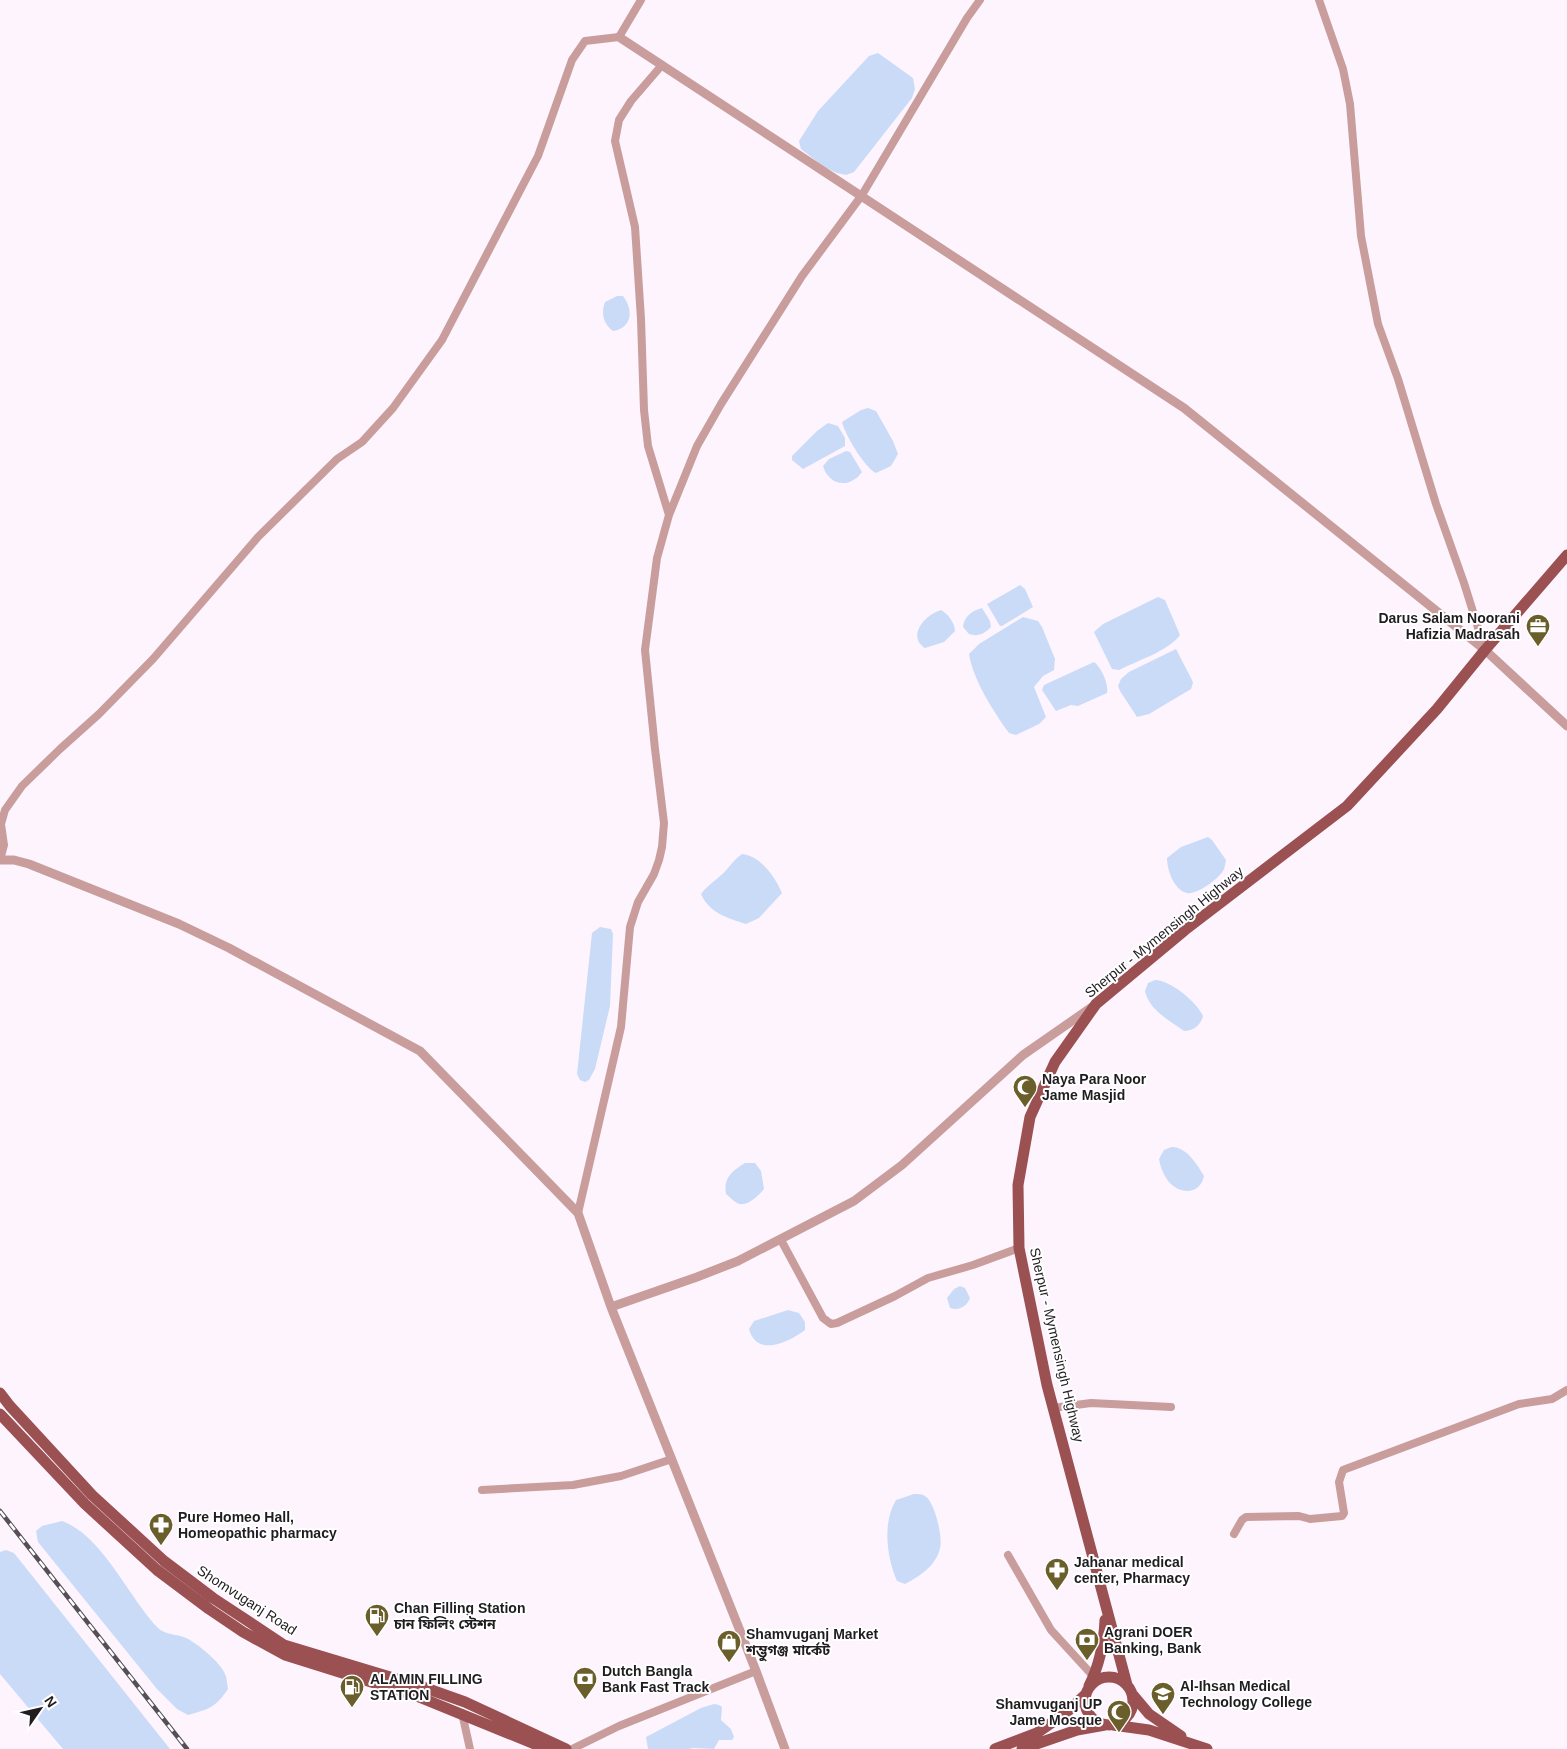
<svg xmlns="http://www.w3.org/2000/svg" width="1567" height="1749" viewBox="0 0 1567 1749" font-family="Helvetica,'Noto Sans Bengali',sans-serif">
	<style>
		.water { fill: #cadbf8 }
		.lines { fill: none; stroke-linecap: round; stroke-linejoin: round }
		.minor { stroke: #c99d9c; stroke-width: 8 }
		.tertiary { stroke: #c99d9c; stroke-width: 9 }
		.primary { stroke: #9b5052; stroke-width: 11 }
		.rail-casing { stroke: #545055; stroke-width: 4.5 }
		.rail { stroke: #fff; stroke-width: 2.5; stroke-dasharray: 8; stroke-linecap: butt }
		.labels { text-anchor: middle; stroke-width: 4; stroke-linejoin: round; paint-order: stroke }
		.poi-label { font-size: 14px; font-weight: bold; fill: #201d21; stroke: #fff; text-anchor: start }
		.street-label { font-size: 14px; fill: #201d21; stroke: #fff }
	</style>
	<rect width="100%" height="100%" fill="#fdf4fe"/>
	<!-- water -->
	<path class="water" d="M 878,53 L 913,78 L 915,89 L 912,98 L 854,172 L 846,175 L 837,173 L 824,167 L 801,149 L 799,141 L 818,111 L 869,56 Z
		M 617,296 L 623,296 C 634,310 632,328 613,331 C 603,324 601,313 605,302 Z
		M 868,408 L 876,411 L 893,441 L 898,454 L 891,466 L 876,473 C 865,468 845,435 842,422 L 861,410 Z
		M 828,423 L 838,426 L 845,438 L 845,446 L 803,469 L 792,460 L 792,456 L 817,431 Z
		M 846,451 L 850,452 L 862,472 C 850,489 829,486 823,466 L 829,459 Z
		M 1020,585 L 1025,589 L 1033,607 L 1002,626 L 1000,626 L 987,604 Z
		M 1158,597 L 1165,600 L 1180,635 C 1170,650 1135,662 1119,670 L 1112,669 L 1094,632 L 1103,624 Z
		M 982,608 L 990,621 L 991,627 C 984,634 978,637 969,634 L 963,627 C 964,617 971,611 982,608 Z
		M 941,610 C 948,614 955,623 955,631 L 944,642 L 925,648 C 906,636 926,614 941,610 Z
		M 1023,617 L 1038,621 L 1042,627 L 1055,659 L 1054,670 L 1043,676 L 1034,687 L 1046,717 L 1039,724 L 1016,735 L 1009,733 C 994,712 973,680 969,654 L 979,644 Z
		M 1176,649 L 1192,680 L 1193,683 L 1191,689 L 1149,714 L 1137,717 L 1120,691 L 1118,686 L 1121,679 L 1129,672 Z
		M 1094,662 C 1101,667 1109,684 1107,693 L 1078,706 L 1071,705 L 1056,711 L 1042,690 L 1044,685 Z
		M 1208,837 L 1212,840 L 1226,860 C 1225,864 1225,868 1223,871 C 1218,879 1197,895 1187,893 C 1174,890 1167,870 1167,858 L 1181,847 Z
		M 742,854 C 761,856 775,877 782,893 L 759,918 L 746,924 C 728,918 709,913 701,894 C 706,887 712,883 719,877 C 728,870 732,861 742,854 Z
		M 600,927 L 611,929 L 613,934 L 610,1006 L 595,1069 L 589,1080 L 585,1082 L 580,1080 L 577,1074 L 592,933 Z
		M 1155,980 C 1170,980 1197,1002 1203,1016 C 1201,1025 1193,1031 1184,1031 C 1169,1020 1149,1010 1145,991 L 1148,983 Z
		M 1171,1147 C 1186,1146 1197,1164 1204,1176 C 1200,1195 1180,1195 1168,1181 C 1163,1174 1160,1166 1159,1159 L 1164,1150 Z
		M 745,1163 L 755,1163 L 761,1171 L 764,1189 C 759,1195 748,1206 740,1204 C 735,1203 730,1197 726,1194 C 723,1178 732,1171 745,1163 Z
		M 960,1286 L 965,1288 L 970,1298 C 967,1306 960,1311 950,1308 L 947,1298 L 954,1289 Z
		M 788,1310 L 799,1313 L 805,1322 L 805,1330 C 789,1342 757,1358 749,1329 L 754,1321 Z
		M 914,1494 C 918,1494 922,1494 925,1496 C 935,1502 943,1538 940,1548 C 936,1566 920,1576 905,1584 L 897,1581 C 887,1558 882,1523 896,1500 Z
		M 62,1521 C 102,1535 129,1598 158,1628 C 165,1635 178,1634 186,1638 C 197,1643 221,1663 225,1674 C 227,1678 227,1684 228,1689 C 215,1708 209,1709 188,1715 L 177,1709 L 157,1689 L 38,1542 L 36,1531 L 42,1526 Z
		M 6,1550 L 14,1553 L 170,1749 L 63,1749 L 0,1674 L 0,1552 Z
		M 714,1704 L 719,1705 L 722,1707 L 721,1720 L 731,1729 L 734,1737 L 732,1740 L 719,1740 L 714,1749 L 693,1748 L 689,1749 L 648,1749 L 646,1737 L 701,1708 Z"/>
	<g class="lines">
		<!-- minor -->
		<path class="minor" d="M 1319,0 L 1343,69 L 1350,104 L 1361,236 L 1378,324 L 1398,379 L 1436,504 L 1464,583 L 1485,650
			M 669,515 L 697,446 L 721,404 L 802,276 L 862,195 L 967,18 L 980,0
			M 0,860 L 4,845 L 1,824 L 5,810 L 22,786 L 60,749 L 99,714 L 153,659 L 258,537 L 337,459 L 362,442 L 393,408 L 442,340 L 538,156 L 572,60 L 585,41 L 619,37 L 641,0
			M 578,1213 L 621,1027 L 630,927 L 638,902 L 654,874 L 659,860 L 662,847 L 664,823 L 655,749 L 645,650 L 657,558 L 669,515 L 648,446 L 644,410 L 641,319 L 635,227 L 615,141 L 619,120 L 631,101 L 662,65
			M 781,1240 L 823,1318 L 831,1324 L 837,1323 L 895,1296 L 928,1278 L 973,1265 L 1019,1248
			M 1053,1408 L 1091,1403 L 1171,1407
			M 482,1490 L 573,1485 L 621,1476 L 672,1459
			M 1234,1534 L 1242,1520 L 1246,1517 L 1299,1516 L 1310,1519 L 1342,1516 L 1344,1513 L 1339,1482 L 1343,1470 L 1519,1404 L 1552,1399 L 1567,1390
			M 1008,1555 L 1051,1630 L 1094,1677
			M 462,1713 L 470,1749
			M 572,1749 L 619,1726 L 756,1671"/>
		<!-- tertiary -->
		<path class="tertiary" d="M 619,37 L 1184,408 L 1485,650 L 1567,726
			M 0,860 L 14,860 L 29,864 L 179,924 L 229,948 L 420,1051 L 578,1213 L 611,1307 L 756,1671 L 785,1749
			M 611,1307 L 697,1277 L 738,1261 L 854,1201 L 902,1165 L 1023,1055 L 1092,1007"/>
		<!-- primary -->
		<path class="primary" d="M 0,1393 L 10,1406 L 92,1495 L 164,1561 L 213,1598 L 284,1645 L 420,1686 L 465,1702 L 566,1749
			M 0,1414 L 85,1504 L 157,1570 L 209,1609 L 243,1632 L 285,1655 L 419,1697 L 547,1749
			M1085 1701a24 24 0 1 1 48 0a24 24 0 1 1-48 0Z
			M 1127,1685 L 1047,1385 L 1019,1248 L 1018,1185 L 1030,1117 L 1055,1062 L 1096,1004 L 1185,930 L 1347,806 L 1437,709 L 1485,650 L 1567,555
			M 1089,1686 C 1099,1666 1104,1642 1105,1620
			M 1133,1695 L 1149,1714 L 1181,1736
			M 1113,1725 L 1149,1730 L 1207,1749
			M 995,1749 L 1037,1733 L 1067,1712 L 1086,1694
			M 1022,1749 L 1077,1730 L 1105,1725"/>
		<defs>
			<path id="rail" d="M 0,1511 L 187,1749"/>
		</defs>
		<!-- rail casing -->
		<use href="#rail" class="rail-casing"/>
		<!-- rail -->
		<use href="#rail" class="rail"/>
	</g>
	<!-- icons -->
	<defs>
		<symbol id="office-pin" viewBox="-11 -11 22 30"><path d="M0 17L-7.5 6A9.5 9.5 0 1 1 7.5 6Z" fill="#6a5e2b" stroke="#fff"/><path d="M-6-3h4V-5.5h4V-3h4V5H-6ZM-1-4.5V-3h2v-1.5ZM-6 0V1H6V0Z" fill="#fff"/></symbol>
		<symbol id="mosque-pin" viewBox="-11 -11 22 30"><path d="M0 17L-7.5 6A9.5 9.5 0 1 1 7.5 6Z" fill="#6a5e2b" stroke="#fff"/><path d="M3.5-4.9A6 6 0 1 0 3.5 4.9A5 5 0 1 1 3.5-4.9Z" fill="#fff"/></symbol>
		<symbol id="pharmacy-pin" viewBox="-11 -11 22 30"><path d="M0 17L-7.5 6A9.5 9.5 0 1 1 7.5 6Z" fill="#6a5e2b" stroke="#fff"/><path d="M-2-6h4v4h4v4h-4v4h-4v-4h-4v-4h4Z" fill="#fff"/></symbol>
		<symbol id="fuel-pin" viewBox="-11 -11 22 30"><path d="M0 17L-7.5 6A9.5 9.5 0 1 1 7.5 6Z" fill="#6a5e2b" stroke="#fff"/><path d="M-5.5-6h7V0h2V4h1.3V-2.5L3-4.5l.8-.8L6-3V5H2.5V1h-1V6h-7ZM-4.2-4.7v3.2H.2V-4.7Z" fill="#fff"/></symbol>
		<symbol id="bank-pin" viewBox="-11 -11 22 30"><path d="M0 17L-7.5 6A9.5 9.5 0 1 1 7.5 6Z" fill="#6a5e2b" stroke="#fff"/><path d="M-6-4H6V4H-6ZM0-2.3a2.3 2.3 0 1 0 0 4.6a2.3 2.3 0 1 0 0-4.6Z" fill="#fff"/></symbol>
		<symbol id="shop-pin" viewBox="-11 -11 22 30"><path d="M0 17L-7.5 6A9.5 9.5 0 1 1 7.5 6Z" fill="#6a5e2b" stroke="#fff"/><path d="M-5-2.5h2.3a2.7 3.5 0 0 1 5.4 0H5L5.5 6h-11ZM-1.5-2.5h3a1.5 2.3 0 0 0-3 0Z" fill="#fff"/></symbol>
		<symbol id="university-pin" viewBox="-11 -11 22 30"><path d="M0 17L-7.5 6A9.5 9.5 0 1 1 7.5 6Z" fill="#6a5e2b" stroke="#fff"/><path d="M0-5L7-2L0 1L-7-2ZM-4 1L0 2.5L4 1V4Q0 6-4 4Z" fill="#fff"/></symbol>
	</defs>
	<g fill-rule="evenodd">
		<use href="#office-pin" x="1524" y="612" width="28" height="38"/>
		<use href="#mosque-pin" x="1011" y="1073" width="28" height="38"/>
		<use href="#pharmacy-pin" x="147" y="1511" width="28" height="38"/>
		<use href="#pharmacy-pin" x="1043" y="1556" width="28" height="38"/>
		<use href="#fuel-pin" x="363" y="1602" width="28" height="38"/>
		<use href="#bank-pin" x="1073" y="1626" width="28" height="38"/>
		<use href="#shop-pin" x="715" y="1628" width="28" height="38"/>
		<use href="#bank-pin" x="571" y="1665" width="28" height="38"/>
		<use href="#fuel-pin" x="338" y="1673" width="28" height="38"/>
		<use href="#university-pin" x="1149" y="1680" width="28" height="38"/>
		<use href="#mosque-pin" x="1105" y="1698" width="28" height="38"/>
	</g>
	<g class="labels">
		<!-- poi labels -->
		<g class="poi-label">
			<text x="1520" y="623" text-anchor="end">Darus Salam Noorani<tspan x="1520" dy="16">Hafizia Madrasah</tspan></text>
			<text x="1042" y="1084">Naya Para Noor<tspan x="1042" dy="16">Jame Masjid</tspan></text>
			<text x="178" y="1522">Pure Homeo Hall,<tspan x="178" dy="16">Homeopathic pharmacy</tspan></text>
			<text x="1074" y="1567">Jahanar medical<tspan x="1074" dy="16">center, Pharmacy</tspan></text>
			<text x="394" y="1613">Chan Filling Station<tspan x="394" dy="16">চান ফিলিং স্টেশন</tspan></text>
			<text x="1104" y="1637">Agrani DOER<tspan x="1104" dy="16">Banking, Bank</tspan></text>
			<text x="746" y="1639">Shamvuganj Market<tspan x="746" dy="16">শম্ভুগঞ্জ মার্কেট</tspan></text>
			<text x="602" y="1676">Dutch Bangla<tspan x="602" dy="16">Bank Fast Track</tspan></text>
			<text x="370" y="1684">ALAMIN FILLING<tspan x="370" dy="16">STATION</tspan></text>
			<text x="1180" y="1691">Al-Ihsan Medical<tspan x="1180" dy="16">Technology College</tspan></text>
			<text x="1102" y="1709" text-anchor="end">Shamvuganj UP<tspan x="1102" dy="16">Jame Mosque</tspan></text>
		</g>
		<!-- street labels -->
		<g class="street-label">
			<text transform="translate(1164 932) rotate(-39)" y="5">Sherpur - Mymensingh Highway</text>
			<text transform="translate(1057 1345) rotate(77)" y="5">Sherpur - Mymensingh Highway</text>
			<text transform="translate(247 1600) rotate(33)" y="5">Shomvuganj Road</text>
		</g>
	</g>
	<!-- north arrow -->
	<g transform="translate(40 1709) rotate(56)" stroke="#ffffff" stroke-width="4" paint-order="stroke">
	<path d="M0-4L9 19L0 12L-9 19Z" fill="#201d21"/>
	<text y="-8" font-size="14" font-weight="bold" text-anchor="middle" fill="#201d21">N</text>
	</g>
</svg>
